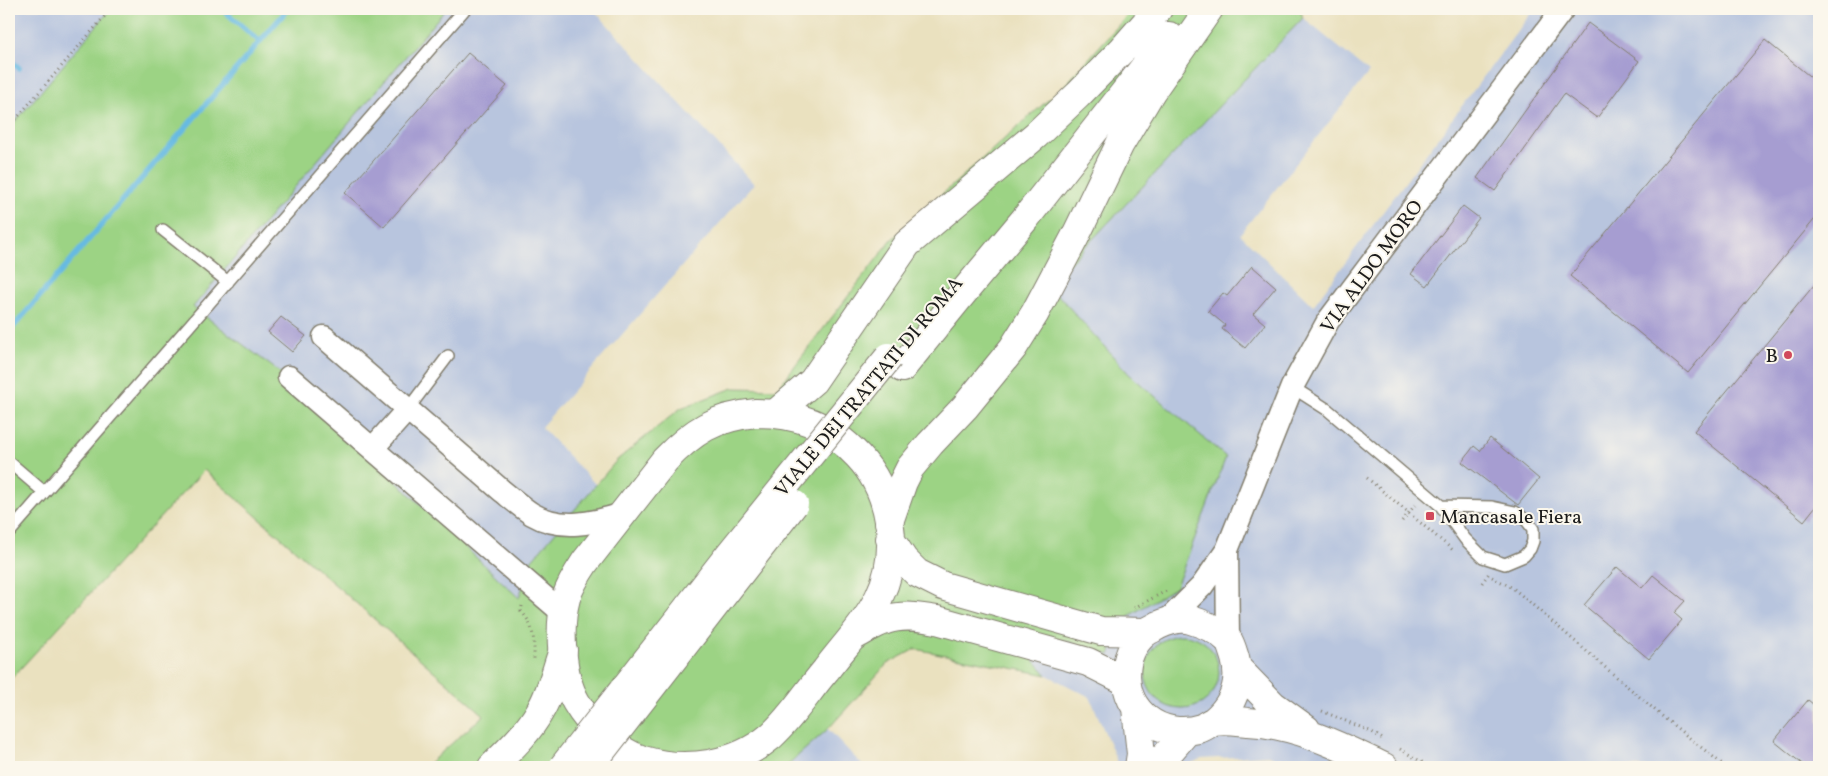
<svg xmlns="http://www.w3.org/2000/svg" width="1828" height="776" viewBox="0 0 1828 776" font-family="Vollkorn,serif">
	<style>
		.industrial { fill: #b8c5de }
		.green { fill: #9cd384; stroke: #5c7850 }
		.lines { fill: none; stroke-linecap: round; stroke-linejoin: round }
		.stream { stroke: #66bae2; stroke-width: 5.5 }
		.building { fill: #a69dd1 }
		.lane-casing { stroke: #837e6e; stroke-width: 14 }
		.street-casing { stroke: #837e6e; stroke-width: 25 }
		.secondary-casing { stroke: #837e6e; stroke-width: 30 }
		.highway-casing { stroke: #837e6e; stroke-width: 30 }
		.path { stroke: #837e6e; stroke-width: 3; stroke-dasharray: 1 4; stroke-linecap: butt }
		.lane { stroke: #fff; stroke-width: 11 }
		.street { stroke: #fff; stroke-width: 22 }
		.secondary { stroke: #fff; stroke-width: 28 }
		.highway { stroke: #fff; stroke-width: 28 }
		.highway-bridge-casing { stroke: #837e6e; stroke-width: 30; stroke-linecap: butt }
		.highway-bridge { stroke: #fff; stroke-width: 28 }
		.poi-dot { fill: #d1495b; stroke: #fbf7ec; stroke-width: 2 }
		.labels { text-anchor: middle; stroke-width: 4; stroke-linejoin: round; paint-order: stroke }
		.street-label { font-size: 20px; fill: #1c1c1c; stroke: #fbf7ec }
		.poi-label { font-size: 20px; fill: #1c1c1c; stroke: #fbf7ec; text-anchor: end }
	</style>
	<rect width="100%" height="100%" fill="#fbf7ec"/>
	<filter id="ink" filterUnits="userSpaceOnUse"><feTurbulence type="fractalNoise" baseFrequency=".02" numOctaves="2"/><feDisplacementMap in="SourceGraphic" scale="10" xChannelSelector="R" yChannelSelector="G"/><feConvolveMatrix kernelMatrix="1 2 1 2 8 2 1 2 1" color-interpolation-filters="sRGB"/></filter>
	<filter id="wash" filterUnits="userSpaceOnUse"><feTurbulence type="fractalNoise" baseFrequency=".0096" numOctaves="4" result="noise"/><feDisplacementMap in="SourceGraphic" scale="20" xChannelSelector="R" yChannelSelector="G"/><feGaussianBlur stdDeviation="1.12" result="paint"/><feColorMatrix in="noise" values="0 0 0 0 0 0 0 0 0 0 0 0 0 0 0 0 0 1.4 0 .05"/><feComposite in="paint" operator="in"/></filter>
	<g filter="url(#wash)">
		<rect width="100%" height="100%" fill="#eae1bf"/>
		<!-- industrial -->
		<path class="industrial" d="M 9,9 L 111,9 L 9,129 Z
			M 446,9 L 593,9 L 754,184 L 541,427 L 596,485 L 531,561 L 519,599 L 286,377 L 193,307 Z
			M 1534,9 L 1819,9 L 1819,767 L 1296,767 L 1269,755 L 1201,759 L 1182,767 L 1117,767 L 1118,764 L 1090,697 L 1047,675 L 1013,638 L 1063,641 L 1124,619 L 1129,374 L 1049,285 L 1303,18 L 1369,72 L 1240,234 L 1313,306 Z
			M 828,729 L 864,767 L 785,767 Z"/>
		<!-- green -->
		<path class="green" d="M 111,9 L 446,9 L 193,307 L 286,377 L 519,598 L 531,561 L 617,460 L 681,408 L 733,388 L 777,389 L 892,239 L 1066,84 L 1133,9 L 1300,9 L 1303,18 L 1049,285 L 1129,374 L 1226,457 L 1176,587 L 1124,619 L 1111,644 L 1113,646 L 1110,655 L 1064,640 L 1014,638 L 1047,675 L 915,649 L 887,664 L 828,729 L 785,767 L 425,767 L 484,715 L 204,470 L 9,681 L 9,129 Z
			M1145 672a37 37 0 1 1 74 0a37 37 0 1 1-74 0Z"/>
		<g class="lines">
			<!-- stream -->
			<path class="stream" d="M 222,9 L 258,40
				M 9,59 L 19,68
				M 9,332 L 288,9"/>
		</g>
		<g id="blocks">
			<!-- building -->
			<path class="building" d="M 1588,23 L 1639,61 L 1597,118 L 1564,94 L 1495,191 L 1477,178 Z
				M 1765,40 L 1819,84 L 1819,214 L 1688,373 L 1570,276 Z
				M 468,53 L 507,86 L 384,227 L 345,193 Z
				M 1463,206 L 1479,218 L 1427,286 L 1411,274 Z
				M 1252,266 L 1276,287 L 1253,314 L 1265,324 L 1245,348 L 1222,329 L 1225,325 L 1208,311 L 1223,293 L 1227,296 Z
				M 1819,279 L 1819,502 L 1804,521 L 1694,431 Z
				M 281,317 L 306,336 L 292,352 L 268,332 Z
				M 1490,438 L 1539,479 L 1518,505 L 1462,462 L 1474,446 L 1480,451 Z
				M 1617,567 L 1642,588 L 1653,575 L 1685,601 L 1674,613 L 1682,620 L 1649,659 L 1584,605 Z
				M 1808,700 L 1819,709 L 1819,767 L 1806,767 L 1774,741 Z"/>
		</g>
	</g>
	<g filter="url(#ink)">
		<use href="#blocks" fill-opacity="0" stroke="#837e6e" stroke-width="1"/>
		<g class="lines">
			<defs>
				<path id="lane" d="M 163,230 L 228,282
					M 1292,387 L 1328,410 L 1441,506 L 1465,539 L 1483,557 L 1505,564 L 1524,556 L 1530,549 L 1533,541 L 1533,529 L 1527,521 L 1515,512 L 1492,507 L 1441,506
					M 408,409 L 448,356
					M 9,462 L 44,492
					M 9,533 L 465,9"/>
				<path id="street" d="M 324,337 L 501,490 C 511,498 521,507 532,514 C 561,531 594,523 623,514
					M 289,377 L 563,613
					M 373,448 L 408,409
					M 1227,550 L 1228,640
					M 1167,621 L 1202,586 L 1227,550 L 1292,387 L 1328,321 L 1563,9"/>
				<path id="secondary" d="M 756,413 C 798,413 829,425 858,456 C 892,492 901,552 879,597 C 866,624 844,646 826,670 C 808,691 792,717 771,736 C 737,765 686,773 643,760 C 616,751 590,726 576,702 C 561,676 558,627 566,598 C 570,585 577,574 585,562 L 665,460 C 693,431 715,417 756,413 Z
					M 890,539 L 904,560 L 917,573 L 943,586 L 1101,631 L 1146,632
					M 854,636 C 864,631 875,623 886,620 C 902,614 921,617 937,620 L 1088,662 L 1126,681
					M 1238,669 L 1273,705 L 1306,729
					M 1136,708 L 1141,754 L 1139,767
					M 1214,721 C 1234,704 1242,683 1235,658 C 1233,652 1231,644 1228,640 C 1219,630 1204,624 1191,620 C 1181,617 1168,621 1159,625 C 1154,628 1149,630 1145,633 C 1119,655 1120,698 1147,719 C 1162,731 1183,734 1201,728 C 1205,727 1210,722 1214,721 C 1224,719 1238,721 1248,722 C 1297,724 1341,747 1384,767
					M 1156,767 L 1187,731"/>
				<path id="highway" d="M 902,368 L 958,299 L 1025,219 L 1169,36
					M 776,413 L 813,381 L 907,244 L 1036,135 L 1078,95 L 1123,49 L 1158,9
					M 889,522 L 903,482 L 910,468 L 930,444 L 965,407 L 1013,348 L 1035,313 L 1075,237 L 1120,144 L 1151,92 L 1209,9
					M 492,767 C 509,750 528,733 540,711 C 551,693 556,670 563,650
					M 684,767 L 686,766"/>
			</defs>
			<!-- lane casing -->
			<use href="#lane" class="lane-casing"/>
			<!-- street casing -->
			<use href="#street" class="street-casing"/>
			<!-- secondary casing -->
			<use href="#secondary" class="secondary-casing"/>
			<!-- highway casing -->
			<use href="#highway" class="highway-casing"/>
			<!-- path -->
			<path class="path" d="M 9,127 L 111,9
				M 1367,478 L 1454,551
				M 1402,521 L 1416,504
				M 1492,577 L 1513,588 L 1663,717 L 1726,767
				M 1482,583 L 1489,573
				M 522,606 L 521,611 C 535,626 534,641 534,660
				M 1134,608 L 1166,591
				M 1322,711 L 1372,732 L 1384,740
				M 1400,749 L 1430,767"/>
			<!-- lane -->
			<use href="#lane" class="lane"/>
			<!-- street -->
			<use href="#street" class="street"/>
			<!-- secondary -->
			<use href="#secondary" class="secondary"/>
			<!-- highway -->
			<use href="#highway" class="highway"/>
			<defs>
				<path id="highway-bridge" d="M 563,767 L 729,555 L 889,357
					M 589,767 L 794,504"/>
			</defs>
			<!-- highway-bridge casing -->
			<use href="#highway-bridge" class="highway-bridge-casing"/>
			<!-- highway-bridge -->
			<use href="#highway-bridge" class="highway-bridge"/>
		</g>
	</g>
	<!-- markers -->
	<g class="poi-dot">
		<circle cx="1788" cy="355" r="5"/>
		<rect x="1425" y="511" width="10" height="10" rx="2.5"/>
	</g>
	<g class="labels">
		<!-- street labels -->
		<g class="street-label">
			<text transform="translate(1371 266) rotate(-54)" y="7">VIA ALDO MORO</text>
			<text transform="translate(868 386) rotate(-50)" y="7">VIALE DEI TRATTATI DI ROMA</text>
		</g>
		<!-- poi labels -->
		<g class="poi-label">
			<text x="1778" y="362">B</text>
			<text x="1440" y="523" text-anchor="start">Mancasale Fiera</text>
		</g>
	</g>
	<!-- margin -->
	<rect width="1828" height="776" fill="none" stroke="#fbf7ec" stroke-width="30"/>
</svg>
